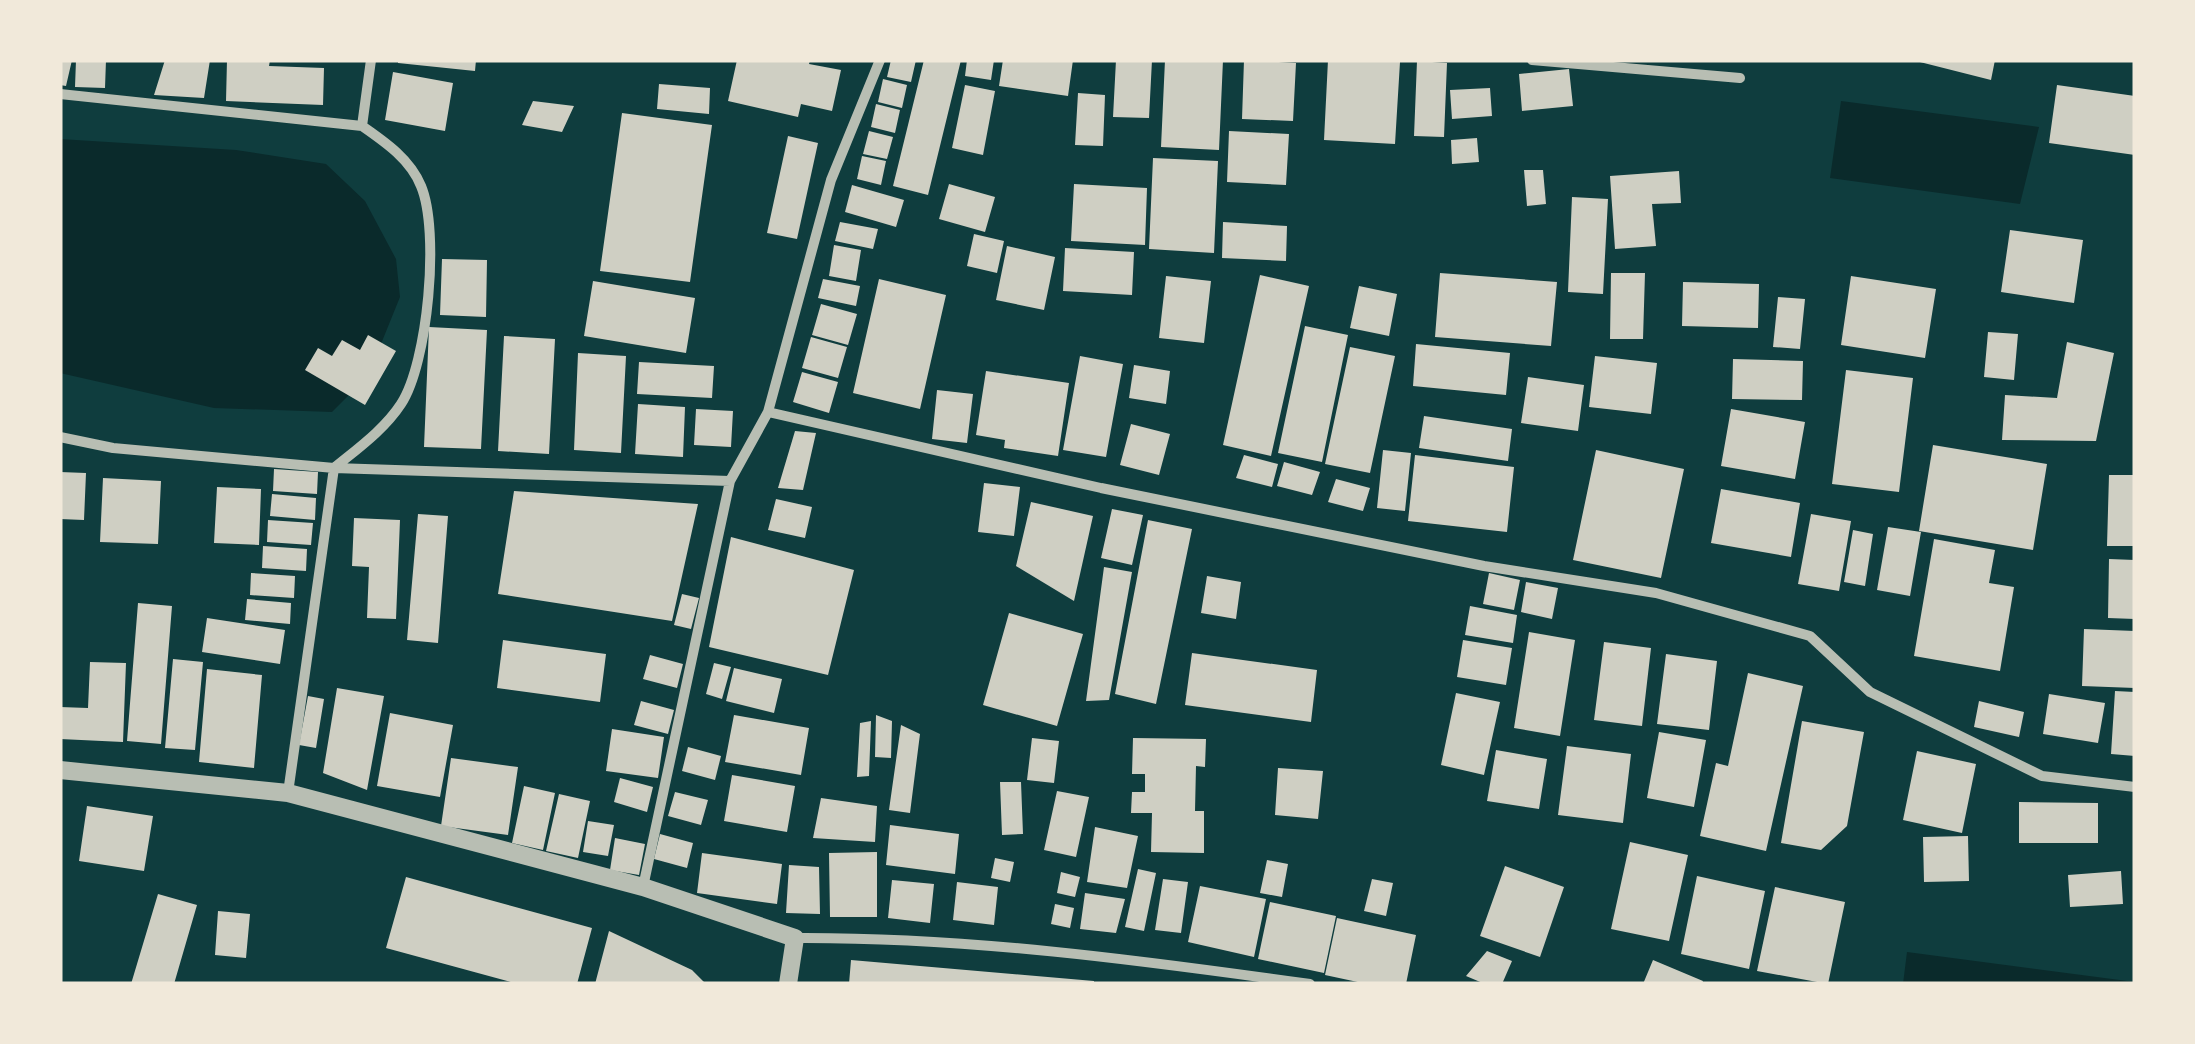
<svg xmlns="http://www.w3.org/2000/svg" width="2195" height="1044" viewBox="0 0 2195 1044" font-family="'IBM Plex Serif',serif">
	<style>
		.water { fill: #0a2a2b }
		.building { fill: #cfcfc3 }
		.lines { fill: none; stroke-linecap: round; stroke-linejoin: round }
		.minor { stroke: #b8beb3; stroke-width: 10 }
		.tertiary { stroke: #b8beb3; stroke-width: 18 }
	</style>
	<rect width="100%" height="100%" fill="#0f3d3e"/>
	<!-- water -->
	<path class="water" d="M 1841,101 L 2039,127 L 2020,204 L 1830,178 Z
		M 60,139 L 236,150 L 326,164 L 365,201 L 396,259 L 400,297 L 368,376 L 332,412 L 214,408 L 60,373 Z
		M 1907,952 L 2135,982 L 2135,984 L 1903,984 Z"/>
	<!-- building -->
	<path class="building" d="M 60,60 L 72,60 L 66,86 L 60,85 Z
		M 76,60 L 106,60 L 105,88 L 75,87 Z
		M 165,60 L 210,60 L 204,98 L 154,95 Z
		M 227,60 L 270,60 L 269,66 L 324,68 L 323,105 L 226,101 Z
		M 398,60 L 476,60 L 475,71 L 398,63 Z
		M 737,60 L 810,60 L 809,64 L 841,70 L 832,111 L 801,104 L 798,117 L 728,101 Z
		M 891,60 L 916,60 L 911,82 L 887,77 Z
		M 924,60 L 961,60 L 928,195 L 893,186 Z
		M 967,60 L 994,60 L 991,80 L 965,76 Z
		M 1003,60 L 1073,60 L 1068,96 L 999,86 Z
		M 1116,60 L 1152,60 L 1149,118 L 1113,117 Z
		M 1165,60 L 1223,60 L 1219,150 L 1161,147 Z
		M 1244,60 L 1296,63 L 1293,121 L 1242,119 Z
		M 1328,60 L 1400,62 L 1395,144 L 1324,140 Z
		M 1912,60 L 1995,60 L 1991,80 Z
		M 1417,61 L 1447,63 L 1444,137 L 1414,136 Z
		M 1569,69 L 1573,106 L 1522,111 L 1519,74 Z
		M 393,72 L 453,83 L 445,131 L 385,120 Z
		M 883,79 L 907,85 L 902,108 L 878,102 Z
		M 659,84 L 710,88 L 709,114 L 657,109 Z
		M 965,85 L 995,91 L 983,155 L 952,148 Z
		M 2057,85 L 2135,96 L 2135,155 L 2049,143 Z
		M 1490,88 L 1492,116 L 1452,119 L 1450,90 Z
		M 1078,93 L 1105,95 L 1103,146 L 1075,145 Z
		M 533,101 L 574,106 L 562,132 L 522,125 Z
		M 876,104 L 900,110 L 895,133 L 871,127 Z
		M 622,113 L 712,125 L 690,282 L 600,271 Z
		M 869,131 L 893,137 L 887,159 L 863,154 Z
		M 1229,131 L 1289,134 L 1286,185 L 1227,182 Z
		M 788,136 L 818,143 L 797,239 L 767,233 Z
		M 1477,138 L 1479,162 L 1452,164 L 1451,140 Z
		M 862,156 L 886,161 L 881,185 L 857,179 Z
		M 1153,158 L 1218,161 L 1214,253 L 1149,249 Z
		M 1524,170 L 1543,170 L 1546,204 L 1527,206 Z
		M 1679,171 L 1681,203 L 1652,204 L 1656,246 L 1615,249 L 1610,176 Z
		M 949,184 L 995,197 L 985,232 L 939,219 Z
		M 1074,184 L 1147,188 L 1145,245 L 1071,241 Z
		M 852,185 L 904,200 L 896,227 L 845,212 Z
		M 1572,197 L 1608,199 L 1603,294 L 1568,292 Z
		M 840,222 L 878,229 L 873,249 L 835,241 Z
		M 1223,222 L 1287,226 L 1286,261 L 1222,258 Z
		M 2010,230 L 2083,240 L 2074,303 L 2001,292 Z
		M 974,234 L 1004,241 L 997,273 L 967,266 Z
		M 834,245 L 861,250 L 856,281 L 829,276 Z
		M 1007,246 L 1055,257 L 1044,310 L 996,300 Z
		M 1065,248 L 1134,252 L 1132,295 L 1063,291 Z
		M 442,259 L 487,260 L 486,317 L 440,315 Z
		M 1440,273 L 1557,282 L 1551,346 L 1435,337 Z
		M 1611,273 L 1645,273 L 1643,339 L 1610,339 Z
		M 1260,275 L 1309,286 L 1271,456 L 1223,445 Z
		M 1166,276 L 1211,281 L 1204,343 L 1159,338 Z
		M 1851,276 L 1936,289 L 1925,358 L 1841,345 Z
		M 823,279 L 860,286 L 856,306 L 818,298 Z
		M 879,279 L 946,295 L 920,409 L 853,393 Z
		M 593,281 L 695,298 L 686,353 L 584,336 Z
		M 1683,282 L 1759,284 L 1758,328 L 1682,326 Z
		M 1359,286 L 1397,294 L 1389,336 L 1350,328 Z
		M 1778,297 L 1805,299 L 1800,349 L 1773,347 Z
		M 821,304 L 857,314 L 848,345 L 812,335 Z
		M 1305,326 L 1348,335 L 1322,462 L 1278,453 Z
		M 429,327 L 487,330 L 481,449 L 424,447 Z
		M 1988,332 L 2018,334 L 2014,380 L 1984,377 Z
		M 368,335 L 396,351 L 365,405 L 305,370 L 318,348 L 332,356 L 342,340 L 360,350 Z
		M 504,336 L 555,339 L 549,454 L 498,451 Z
		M 811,337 L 847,347 L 838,378 L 802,368 Z
		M 2067,342 L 2114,353 L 2096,441 L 2002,440 L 2005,395 L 2057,398 Z
		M 1416,344 L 1510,353 L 1506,395 L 1413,386 Z
		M 1350,347 L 1395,356 L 1370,473 L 1325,464 Z
		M 578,353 L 626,356 L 621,453 L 574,450 Z
		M 1080,356 L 1123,364 L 1106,457 L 1063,450 Z
		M 1595,356 L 1657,363 L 1651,414 L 1589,407 Z
		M 1733,359 L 1803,361 L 1802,400 L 1732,399 Z
		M 639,362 L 714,366 L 712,398 L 637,394 Z
		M 1134,365 L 1170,371 L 1166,404 L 1129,398 Z
		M 1846,370 L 1913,378 L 1899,492 L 1832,484 Z
		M 986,371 L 1069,383 L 1058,456 L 1004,448 L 1005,440 L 976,435 Z
		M 802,372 L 838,382 L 829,413 L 793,402 Z
		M 1528,377 L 1584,385 L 1578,431 L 1521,423 Z
		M 937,390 L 973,394 L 967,443 L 932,439 Z
		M 638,404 L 685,407 L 683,457 L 635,454 Z
		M 696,409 L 733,411 L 731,447 L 694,445 Z
		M 1731,409 L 1805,422 L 1795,479 L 1721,466 Z
		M 1424,416 L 1512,429 L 1508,461 L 1419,448 Z
		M 1131,424 L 1170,434 L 1159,475 L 1120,465 Z
		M 795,431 L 816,433 L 803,490 L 778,488 Z
		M 1933,445 L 2047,464 L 2033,550 L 1919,531 Z
		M 1383,450 L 1411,453 L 1405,511 L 1377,508 Z
		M 1596,450 L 1684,469 L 1661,578 L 1573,560 Z
		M 1244,455 L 1278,464 L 1272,487 L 1236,478 Z
		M 1415,455 L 1514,467 L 1507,532 L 1408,521 Z
		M 1284,462 L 1320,472 L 1312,495 L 1277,486 Z
		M 274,469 L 318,472 L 317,494 L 273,491 Z
		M 60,472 L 86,473 L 84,520 L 60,519 Z
		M 2109,475 L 2135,475 L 2135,546 L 2107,546 Z
		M 103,478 L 161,481 L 158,544 L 100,542 Z
		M 1336,479 L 1370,488 L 1363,511 L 1328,502 Z
		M 984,483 L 1020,487 L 1014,536 L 978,532 Z
		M 217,487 L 261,489 L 259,545 L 214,543 Z
		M 1721,489 L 1800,503 L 1791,557 L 1711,543 Z
		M 514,491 L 698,504 L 672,621 L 498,594 Z
		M 272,494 L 316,498 L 315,520 L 270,516 Z
		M 776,499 L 812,507 L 805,538 L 768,530 Z
		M 1031,502 L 1093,516 L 1074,601 L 1016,566 Z
		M 1112,509 L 1143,515 L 1132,565 L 1101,558 Z
		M 418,514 L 448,516 L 438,643 L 407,640 Z
		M 1811,514 L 1851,521 L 1839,591 L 1798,584 Z
		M 354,518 L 400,520 L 396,619 L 367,618 L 369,567 L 352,566 Z
		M 268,520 L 313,523 L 311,545 L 267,542 Z
		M 1148,520 L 1192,529 L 1156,704 L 1115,694 Z
		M 1888,527 L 1921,532 L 1910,596 L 1877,590 Z
		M 1853,530 L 1873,534 L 1865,586 L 1844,582 Z
		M 731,537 L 854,570 L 828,675 L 709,647 Z
		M 1934,539 L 1995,550 L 1989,583 L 2014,587 L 2000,671 L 1914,656 Z
		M 263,546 L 307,549 L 306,571 L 262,568 Z
		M 2109,559 L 2135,560 L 2135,619 L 2108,618 Z
		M 1104,567 L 1132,572 L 1109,700 L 1086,701 Z
		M 251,573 L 295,576 L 294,598 L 250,595 Z
		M 1489,573 L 1520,580 L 1514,610 L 1483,604 Z
		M 1207,576 L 1241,582 L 1236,619 L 1201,613 Z
		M 1526,582 L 1558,588 L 1552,619 L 1521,612 Z
		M 682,594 L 699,598 L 691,629 L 674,625 Z
		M 247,599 L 291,603 L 290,624 L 245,620 Z
		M 138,603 L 172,606 L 161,744 L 127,741 Z
		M 1470,606 L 1517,615 L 1513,643 L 1465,635 Z
		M 1009,613 L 1083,634 L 1057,726 L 983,705 Z
		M 207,618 L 285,630 L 280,664 L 202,652 Z
		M 2084,629 L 2135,631 L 2135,688 L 2082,686 Z
		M 1529,632 L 1575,640 L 1560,736 L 1514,728 Z
		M 503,640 L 606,654 L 600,702 L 497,688 Z
		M 1463,640 L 1512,648 L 1506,685 L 1457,677 Z
		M 1604,642 L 1651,648 L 1642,726 L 1594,720 Z
		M 1192,653 L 1317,670 L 1311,722 L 1185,705 Z
		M 1666,654 L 1717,661 L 1709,730 L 1657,724 Z
		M 650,655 L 683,664 L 677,688 L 643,679 Z
		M 173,659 L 203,662 L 195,750 L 165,748 Z
		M 90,662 L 126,663 L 123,742 L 60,739 L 60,707 L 88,708 Z
		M 714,663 L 731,667 L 722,699 L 706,694 Z
		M 734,668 L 782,679 L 774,713 L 726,701 Z
		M 207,669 L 262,675 L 254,768 L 199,762 Z
		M 1748,673 L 1803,686 L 1766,851 L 1700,836 L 1716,763 L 1728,766 Z
		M 337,688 L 384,696 L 367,790 L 323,773 Z
		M 2115,691 L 2135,692 L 2135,756 L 2111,754 Z
		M 1456,693 L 1500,702 L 1484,775 L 1441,765 Z
		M 2049,694 L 2105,703 L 2098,743 L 2043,734 Z
		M 308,696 L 324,699 L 316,748 L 299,745 Z
		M 641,701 L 674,710 L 668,734 L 634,725 Z
		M 1979,701 L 2024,712 L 2019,737 L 1974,727 Z
		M 390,713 L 453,725 L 440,797 L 377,786 Z
		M 734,715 L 809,728 L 801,775 L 725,762 Z
		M 876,715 L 892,721 L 891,758 L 875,757 Z
		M 871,721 L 869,776 L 857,777 L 860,723 Z
		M 1802,721 L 1864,732 L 1847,826 L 1821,850 L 1781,843 Z
		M 901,725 L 920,734 L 910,813 L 889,810 Z
		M 612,729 L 664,737 L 658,778 L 606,771 Z
		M 1659,732 L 1706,740 L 1694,807 L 1647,798 Z
		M 1032,738 L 1059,741 L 1054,783 L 1027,780 Z
		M 1133,738 L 1206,739 L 1205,767 L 1196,766 L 1195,811 L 1204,811 L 1204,853 L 1151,852 L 1152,813 L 1131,813 L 1132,792 L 1145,792 L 1145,774 L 1132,774 Z
		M 1567,746 L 1631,754 L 1623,823 L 1558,815 Z
		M 688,747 L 721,756 L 715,780 L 682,771 Z
		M 1496,750 L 1547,759 L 1539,809 L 1487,801 Z
		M 1917,751 L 1976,764 L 1962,833 L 1903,820 Z
		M 451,758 L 518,767 L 508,835 L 441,826 Z
		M 1278,768 L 1323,771 L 1318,819 L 1275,815 Z
		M 732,775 L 795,786 L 787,832 L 724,821 Z
		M 620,778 L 653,787 L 647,812 L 614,802 Z
		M 1000,782 L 1021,782 L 1023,834 L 1002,835 Z
		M 524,786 L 555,793 L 543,850 L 512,843 Z
		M 1057,791 L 1089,797 L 1076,857 L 1044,850 Z
		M 675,792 L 708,800 L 701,825 L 668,816 Z
		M 559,794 L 590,801 L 578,858 L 546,851 Z
		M 821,798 L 877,806 L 875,842 L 813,838 Z
		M 2019,802 L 2098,803 L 2098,843 L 2019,843 Z
		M 87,806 L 153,816 L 144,871 L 79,861 Z
		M 588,821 L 614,825 L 608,856 L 583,852 Z
		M 890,825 L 959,834 L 955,874 L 886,865 Z
		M 1095,827 L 1138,836 L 1127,888 L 1087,882 Z
		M 660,834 L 693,843 L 687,868 L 654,859 Z
		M 1968,836 L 1969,881 L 1924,882 L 1923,837 Z
		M 615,838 L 645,844 L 639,875 L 610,870 Z
		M 1630,842 L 1688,855 L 1669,941 L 1611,929 Z
		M 877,852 L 877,917 L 830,917 L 829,853 Z
		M 702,853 L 782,864 L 777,904 L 697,893 Z
		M 995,858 L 1014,862 L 1010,882 L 991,878 Z
		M 1267,860 L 1288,864 L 1282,897 L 1260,893 Z
		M 789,865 L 819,867 L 820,914 L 786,913 Z
		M 1505,866 L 1564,887 L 1540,957 L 1480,936 Z
		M 1138,869 L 1156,873 L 1144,931 L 1125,927 Z
		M 2121,871 L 2123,904 L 2070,907 L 2068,875 Z
		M 1061,872 L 1080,877 L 1075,897 L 1057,893 Z
		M 1697,876 L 1765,891 L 1749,969 L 1681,954 Z
		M 406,877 L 592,928 L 577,984 L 518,984 L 386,948 Z
		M 1163,879 L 1188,882 L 1181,933 L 1155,930 Z
		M 1372,879 L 1393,883 L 1386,916 L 1364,911 Z
		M 892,880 L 934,884 L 930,923 L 888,918 Z
		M 957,882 L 998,887 L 994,925 L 953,920 Z
		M 1200,886 L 1266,899 L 1254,957 L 1188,942 Z
		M 1775,887 L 1845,902 L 1828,984 L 1757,971 Z
		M 1085,893 L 1125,899 L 1116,933 L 1080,929 Z
		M 158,894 L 197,905 L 174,984 L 131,984 Z
		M 1270,902 L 1336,916 L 1324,973 L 1258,959 Z
		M 1055,904 L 1074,908 L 1070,928 L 1051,924 Z
		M 218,911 L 250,914 L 246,958 L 215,955 Z
		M 1337,918 L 1416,935 L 1406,984 L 1367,984 L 1325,975 Z
		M 609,931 L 692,970 L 706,984 L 595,984 Z
		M 1487,951 L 1512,961 L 1502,984 L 1485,984 L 1466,976 Z
		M 851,960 L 1094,981 L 1094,984 L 849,984 Z
		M 1653,960 L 1703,981 L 1702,984 L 1643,984 Z"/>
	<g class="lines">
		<!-- minor -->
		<path class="minor" d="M 1532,60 L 1740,78
			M 60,94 L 362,126 C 385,142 410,159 421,186 C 440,231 428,363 401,404 C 384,430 357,449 334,468
			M 362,126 L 371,60
			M 768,412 L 1101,488 L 1484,566 L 1656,593 L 1810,636 L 1870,692 L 2042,776 L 2135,787
			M 60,437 L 113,448 L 334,468 L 730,481
			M 288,793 L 334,468
			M 643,887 L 730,481 L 768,412 L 831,180 L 880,60
			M 795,938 C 968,937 1139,960 1310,984"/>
		<!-- tertiary -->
		<path class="tertiary" d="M 60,770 L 288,793 L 643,887 L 795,938 L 788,984"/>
	</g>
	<!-- border -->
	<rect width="2195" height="1044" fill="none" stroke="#f1e9da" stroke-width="125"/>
</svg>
